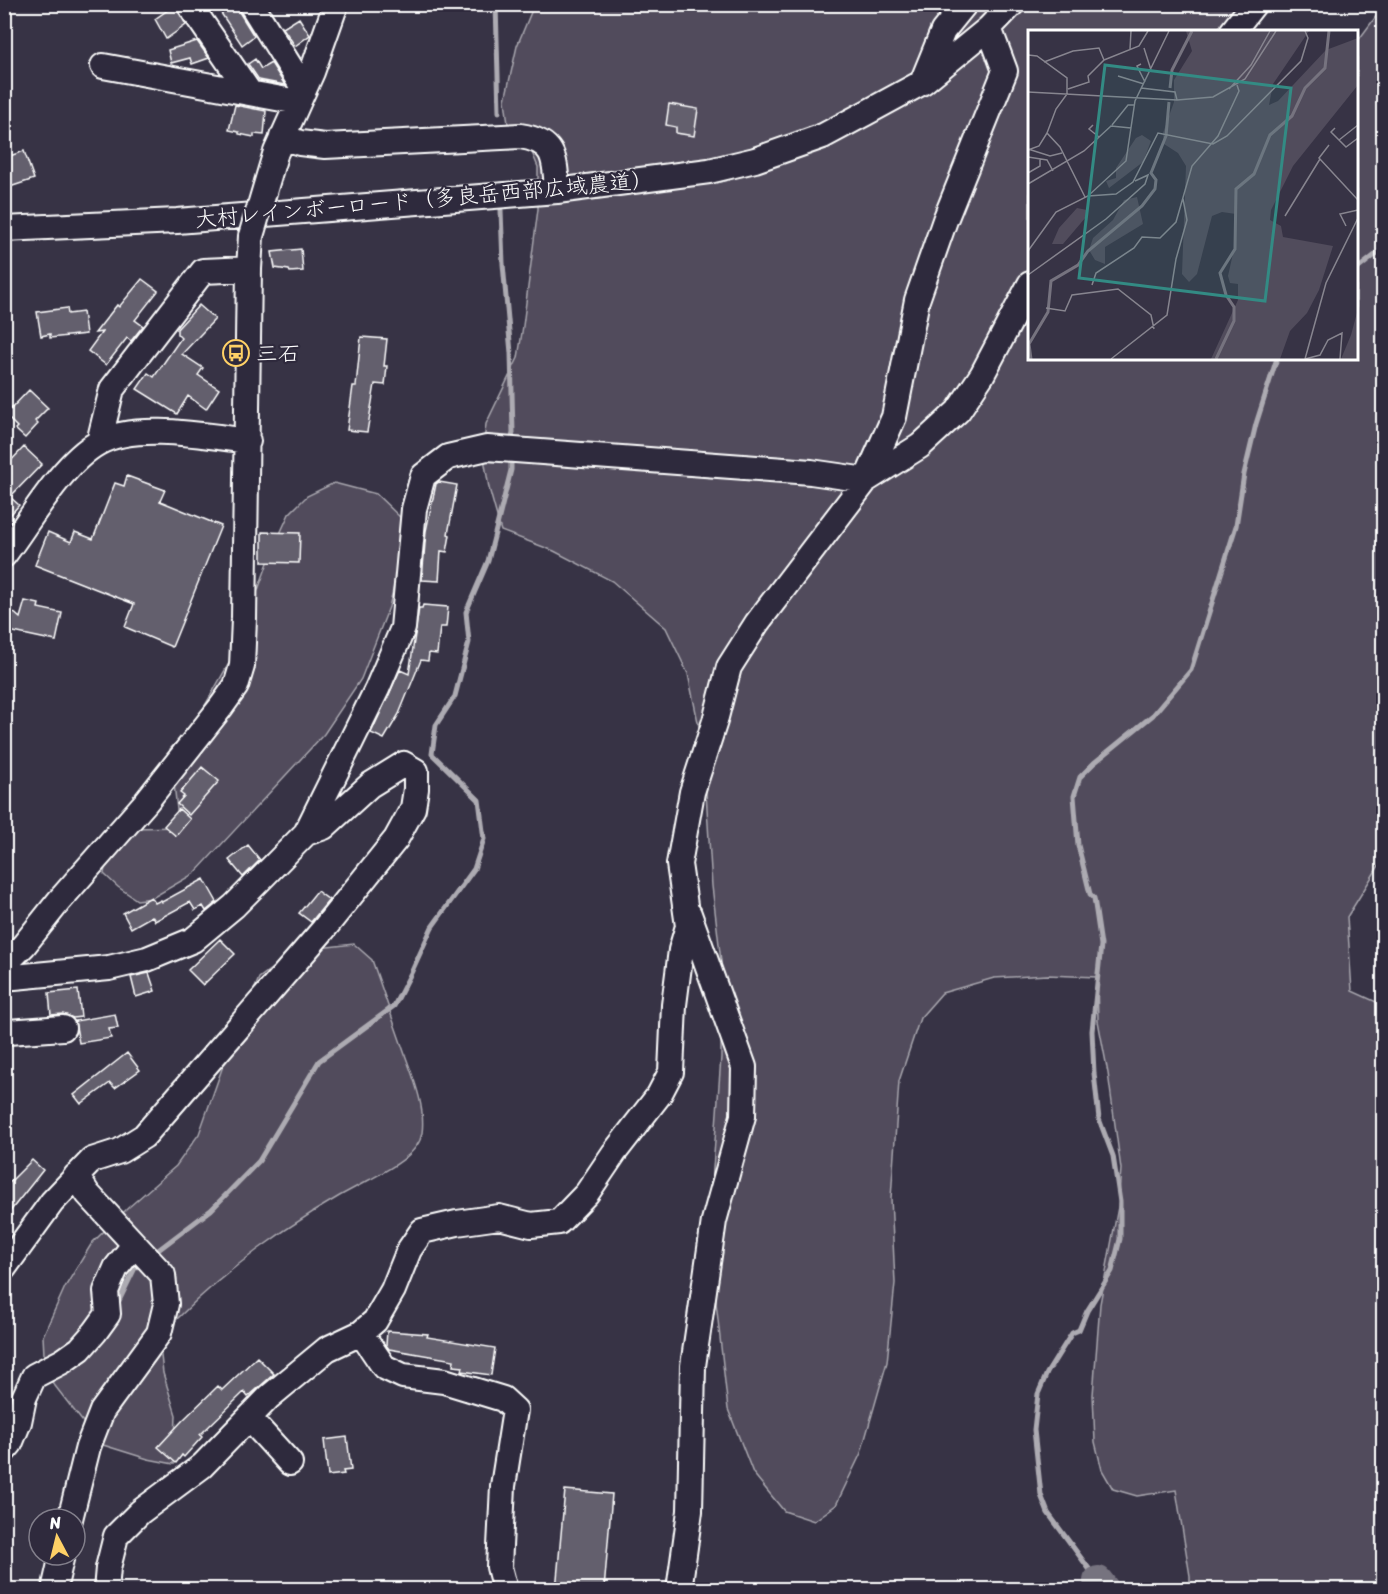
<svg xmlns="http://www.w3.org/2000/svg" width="1388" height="1594" viewBox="0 0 1388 1594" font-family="Sriracha,'Klee One',sans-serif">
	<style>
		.green { fill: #514c5c; stroke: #a8a6ae; stroke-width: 1.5 }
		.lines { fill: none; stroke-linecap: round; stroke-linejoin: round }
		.stream { stroke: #adabb2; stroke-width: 5 }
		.river { stroke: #76737f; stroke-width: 30 }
		.building { fill: #635f6d; stroke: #fff; stroke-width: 1.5 }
		.minor-casing { stroke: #fff; stroke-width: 28 }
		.path { stroke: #fff; stroke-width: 3; stroke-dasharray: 6 4.5; stroke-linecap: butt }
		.minor { stroke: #2f2a3d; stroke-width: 24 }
		.minor-bridge-casing { stroke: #fff; stroke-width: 28; stroke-linecap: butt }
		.minor-bridge { stroke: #2f2a3d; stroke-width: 24 }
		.labels { text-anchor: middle; stroke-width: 4.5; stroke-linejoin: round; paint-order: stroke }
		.street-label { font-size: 22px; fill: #fff; stroke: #2f2a3d }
		.poi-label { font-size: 22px; fill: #fff; stroke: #2f2a3d; text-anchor: start }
		.inset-river { fill: none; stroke: #76737f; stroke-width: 3 }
		.inset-road { fill: none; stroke: #87858f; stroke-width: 1.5 }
		.view { fill: #338b84; fill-opacity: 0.15; stroke: #338b84; stroke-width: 3 }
		.inset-edge { fill: none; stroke: #fff; stroke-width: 3 }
	</style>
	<rect width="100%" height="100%" fill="#373345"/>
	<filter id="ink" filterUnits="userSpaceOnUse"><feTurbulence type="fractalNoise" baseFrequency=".0167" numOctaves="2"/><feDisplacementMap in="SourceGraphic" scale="12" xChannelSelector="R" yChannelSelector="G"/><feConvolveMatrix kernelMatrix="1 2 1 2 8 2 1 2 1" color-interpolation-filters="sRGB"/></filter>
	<g filter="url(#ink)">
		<!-- green -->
		<path class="green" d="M 534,5 L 1248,5 L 1240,31 L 1030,32 L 1030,358 L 1356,358 L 1357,42 L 1383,7 L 1384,792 L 1378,811 L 1383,859 L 1347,917 L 1352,991 L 1383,1005 L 1383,1589 L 1190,1589 L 1190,1576 L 1176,1490 L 1137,1496 L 1113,1489 L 1102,1470 L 1095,1442 L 1093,1395 L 1100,1304 L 1118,1207 L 1121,1169 L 1108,1073 L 1098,1021 L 1097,977 L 1047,975 L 994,978 L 942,993 L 920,1018 L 899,1081 L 891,1198 L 895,1283 L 887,1362 L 861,1453 L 836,1505 L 814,1521 L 784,1511 L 753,1473 L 728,1409 L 716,1302 L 710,1211 L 721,1057 L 721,961 L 712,886 L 703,746 L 688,674 L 666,628 L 612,581 L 554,551 L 501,531 L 489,488 L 483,452 L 486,424 L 518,358 L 523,326 L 538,209 L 538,167 L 531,150 L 510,140 L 505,100 L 517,46 Z
			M 334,483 L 376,494 L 402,519 L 399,565 L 389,607 L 361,679 L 324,734 L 195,873 L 152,898 L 137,900 L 118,887 L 104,874 L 107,855 L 136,828 L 179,827 L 170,749 L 195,723 L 229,663 L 251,609 L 273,549 L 289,514 L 307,496 Z
			M 354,944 L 372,960 C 382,989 392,1017 402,1046 C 411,1073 426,1104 422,1133 C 419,1155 386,1171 369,1180 C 295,1218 215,1276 159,1338 L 163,1373 L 176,1415 L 174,1464 L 148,1459 L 100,1444 L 45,1373 L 43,1336 L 65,1287 L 92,1243 L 129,1207 L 176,1166 L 199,1134 L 224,1063 L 259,978 L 287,957 L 319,948 Z"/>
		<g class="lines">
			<!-- stream -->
			<path class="stream" d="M 496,4 L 499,112
				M 501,210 L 503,264 L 511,353 L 513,433 L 511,442
				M 1356,270 L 1384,248
				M 153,1254 L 211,1210 L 259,1161 L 319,1061 L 394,1006 L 412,971 L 432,927 L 474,869 L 484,839 L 479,800 L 432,754 L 436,725 L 455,696 L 469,642 L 466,612 L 488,561 L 511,470 L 511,457
				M 116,1307 L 135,1268 L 143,1262
				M 1098,1581 L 1048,1513 L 1041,1495 L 1034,1430 L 1038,1394 L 1047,1373 L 1072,1333 L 1079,1330 L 1087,1311 L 1112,1271 L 1120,1239 L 1120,1202 L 1113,1156 L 1099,1119 L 1094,1073 L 1092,1031 L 1101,945 L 1094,898 L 1090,894 L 1078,845 L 1074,796 L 1080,777 L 1094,763 L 1153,715 L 1191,670 L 1236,526 L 1244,474 L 1256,424 L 1277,358"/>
			<!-- river -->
			<path class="river" d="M 1098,1581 L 1105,1590"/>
		</g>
		<!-- building -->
		<path class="building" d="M 215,4 L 237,4 L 239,12 L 254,36 L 242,45 Z
			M 175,5 L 186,25 L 166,39 L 155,19 Z
			M 299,18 L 310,35 L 295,46 L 283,28 Z
			M 197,41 L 209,58 L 192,64 L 190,58 L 171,63 L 168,50 Z
			M 255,59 L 261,69 L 271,63 L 285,85 L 259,80 L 248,64 Z
			M 669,104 L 698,109 L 694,136 L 676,133 L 676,127 L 666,125 Z
			M 235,105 L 266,111 L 264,135 L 254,134 L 254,137 L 239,134 L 239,132 L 229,130 Z
			M 24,151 L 34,179 L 4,189 L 4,158 Z
			M 301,249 L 303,271 L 290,272 L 289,270 L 275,268 L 272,252 Z
			M 142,279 L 158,291 L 135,320 L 143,326 L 131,341 L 127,338 L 106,365 L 88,351 L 102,332 L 95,333 L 117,305 L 119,307 Z
			M 199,305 L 215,319 L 182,354 L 203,368 L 198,375 L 219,389 L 206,409 L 188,396 L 177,414 L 137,389 L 148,373 L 154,377 L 181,338 L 177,334 L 177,329 Z
			M 67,308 L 68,314 L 83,312 L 86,334 L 50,338 L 50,334 L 41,336 L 37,312 Z
			M 361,337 L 387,339 L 384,366 L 387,366 L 385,385 L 375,384 L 367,432 L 347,430 L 353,386 L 356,386 Z
			M 29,390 L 48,408 L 35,421 L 38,424 L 25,438 L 15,429 L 17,427 L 5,415 Z
			M 24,447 L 42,464 L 10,497 L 19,505 L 4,522 L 4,481 L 11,473 L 5,467 Z
			M 127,476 L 165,490 L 160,501 L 221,526 L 172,647 L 125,627 L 134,604 L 35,565 L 48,532 L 71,542 L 75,532 L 93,539 L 115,483 L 124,486 Z
			M 439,482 L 457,485 L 448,534 L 450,535 L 447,552 L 441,551 L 439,581 L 422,580 L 426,531 L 436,484 Z
			M 262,532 L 300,533 L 299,563 L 262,562 Z
			M 25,601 L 39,604 L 38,608 L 62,613 L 56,641 L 4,630 L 4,604 L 20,618 Z
			M 423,605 L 448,607 L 446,627 L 440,627 L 437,654 L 429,653 L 428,661 L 421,660 L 399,714 L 384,739 L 371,733 L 400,670 L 409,674 L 419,608 L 422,608 Z
			M 202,767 L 219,781 L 189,815 L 177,804 L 184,796 L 180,793 Z
			M 179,809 L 190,819 L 176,836 L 164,826 Z
			M 248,845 L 260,860 L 243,877 L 229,860 Z
			M 204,879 L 217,902 L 206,911 L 203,906 L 195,910 L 190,902 L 155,921 L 152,916 L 131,928 L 123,913 L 151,897 L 155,903 L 161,900 L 162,902 Z
			M 317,891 L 329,900 L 311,922 L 299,913 Z
			M 220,939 L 235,954 L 203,985 L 188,970 Z
			M 149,973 L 155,991 L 136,997 L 131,977 Z
			M 78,990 L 81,1017 L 73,1018 L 63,1014 L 51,1015 L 49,993 Z
			M 115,1014 L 118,1028 L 109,1029 L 111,1038 L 79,1043 L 75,1021 Z
			M 127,1053 L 140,1070 L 115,1088 L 110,1083 L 81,1104 L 74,1095 Z
			M 32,1160 L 43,1170 L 4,1219 L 4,1188 Z
			M 387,1331 L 428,1334 L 427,1337 L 495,1348 L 491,1375 L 462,1371 L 463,1367 L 453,1366 L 454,1360 L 389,1349 L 386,1345 Z
			M 257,1357 L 274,1374 L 248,1397 L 244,1392 L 200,1435 L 202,1437 L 184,1457 L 182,1455 L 176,1463 L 158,1447 L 183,1420 L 218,1386 L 222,1390 Z
			M 347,1437 L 351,1470 L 343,1471 L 344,1474 L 328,1476 L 324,1440 Z
			M 565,1490 L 612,1494 L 604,1590 L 556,1590 Z"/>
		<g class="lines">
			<defs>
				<path id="minor" d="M 189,4 L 250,93
					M 251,4 L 304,89
					M 1232,32 L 1254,4
					M 103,66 L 298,102
					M 923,80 L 943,31 L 965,4
					M 282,137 L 300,143 L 325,146 L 520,136 C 556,141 555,160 557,191
					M 276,152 L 312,72 L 336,4
					M 4,229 L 177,221 L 557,191 L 709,171 L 755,160 L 823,136 L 866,113 L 923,82 L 989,28 L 1012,4
					M 99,442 L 112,389 L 203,271 L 249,269
					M 4,555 C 29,522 62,463 98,443 C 135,422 207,436 248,441
					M 4,965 L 24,945 L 59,901 L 146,802 L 221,707 L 236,686 L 242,666 L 244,619 L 249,269 L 251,236
					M 4,978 L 109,968 L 147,959 L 193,940 L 234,906 L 306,833 L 377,689 L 403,628 L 414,509 L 423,476 L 448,457 L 487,448 L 811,472 L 866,480 L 920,446 L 958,411 L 982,375 L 1030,284
					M 4,1029 L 8,1032 L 63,1028
					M 4,1268 L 52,1202 L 92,1160 L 120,1151 L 144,1136 L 323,930 L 396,839 L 413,808 L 416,789 L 416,771 L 404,764 L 370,785 L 324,827 L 306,833
					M 361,1333 L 384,1367 L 403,1376 L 444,1381 L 503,1399 L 515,1410 L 503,1486 L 499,1567 L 505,1590
					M 249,1418 L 290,1463
					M 4,1451 L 10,1444 L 19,1422 L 24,1398 L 34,1376 L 63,1361 L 80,1349 L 95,1332 L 108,1314 L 106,1291 L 116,1268 L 134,1245
					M 70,1519 L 88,1447 L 102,1411 L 159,1333 L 166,1304 L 163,1275 L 88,1194 L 76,1176
					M 54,1590 L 62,1555
					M 106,1590 L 108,1568 L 116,1536 L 140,1512 L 202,1466 L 269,1397 L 327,1349 L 361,1333 L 375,1321 L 393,1290 L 409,1250 L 422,1231 L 457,1223 L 499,1217 L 531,1225 L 559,1222 L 587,1193 L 614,1153 L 659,1095 L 671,1072 L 674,1005 L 681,950 L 688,926 L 679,864 L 692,792 L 715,721 L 729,667 L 757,623 L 866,480 L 894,417 L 917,300 L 945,220 L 1005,71 L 989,28
					M 679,1590 L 690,1511 L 693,1366 L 714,1221 L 743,1116 L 744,1067 L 689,914"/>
			</defs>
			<!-- minor casing -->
			<use href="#minor" class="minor-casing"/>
			<!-- path -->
			<path class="path" d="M 1051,1582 L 1054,1590"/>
			<!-- minor -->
			<use href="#minor" class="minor"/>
			<defs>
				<path id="minor-bridge" d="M 251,236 L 275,155"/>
			</defs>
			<!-- minor-bridge casing -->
			<use href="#minor-bridge" class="minor-bridge-casing"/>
			<!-- minor-bridge -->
			<use href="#minor-bridge" class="minor-bridge"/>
		</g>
	</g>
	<!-- icons -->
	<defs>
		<symbol id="bus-ring" viewBox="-11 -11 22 22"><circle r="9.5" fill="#2f2a3d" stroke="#ffd166" stroke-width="1.5"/><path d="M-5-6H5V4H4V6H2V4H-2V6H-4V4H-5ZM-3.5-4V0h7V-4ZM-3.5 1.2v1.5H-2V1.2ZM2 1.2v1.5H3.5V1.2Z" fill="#ffd166"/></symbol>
	</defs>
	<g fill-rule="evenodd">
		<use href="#bus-ring" x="221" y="338" width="30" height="30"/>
	</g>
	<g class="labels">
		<!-- street labels -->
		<g class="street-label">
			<text transform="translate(424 199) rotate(-5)" y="8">大村レインボーロード（多良岳西部広域農道）</text>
		</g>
		<!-- poi labels -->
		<g class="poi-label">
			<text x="256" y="361">三石</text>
		</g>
	</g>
	<!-- overview -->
	<g transform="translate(1028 30)">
		<rect width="330" height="330" fill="#373345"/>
		<path d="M 158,1 L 281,1 L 245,54 L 241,75 L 250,71 L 298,20 L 330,8 L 330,55 L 265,136 L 243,180 L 242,190 L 253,196 L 255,207 L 305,216 L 291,260 L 279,283 L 262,301 L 252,329 L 183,329 L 210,270 L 210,254 L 202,253 L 200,246 L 208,210 L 208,184 L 194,182 L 184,186 L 169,244 L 161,252 L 154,244 L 158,136 L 150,123 L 136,114 L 135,103 L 146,72 L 146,50 L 164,21 ZM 114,105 L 123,111 L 115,132 L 81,158 L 78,151 L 88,148 L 88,138 L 108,108 ZM 109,167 L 115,194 L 77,217 L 77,234 L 67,230 L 61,220 L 65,208 L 85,190 L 96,170 ZM 49,178 L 59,180 L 58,187 L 35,214 L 24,214 L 31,198 ZM 330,279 L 330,329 L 313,329 L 323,305 Z" fill="#514c5c"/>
		<path class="inset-river" d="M 142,58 L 144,40 L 164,1M 198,265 L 192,243 L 207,219 L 208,159 L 226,144 L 242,105 L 264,86 L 277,58 L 297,38 L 301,1M 3,329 L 1,314 L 20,282 L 23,251 L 50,235 L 60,221 L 114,176 L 127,159 L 128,150 L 123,143 L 138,106 L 141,72M 188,329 L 206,291 L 206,277 L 198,265"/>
		<path class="inset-road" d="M 116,18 L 123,40M 102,19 L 103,1M 0,25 L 9,26 L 39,48 L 39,64 L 28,79 L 19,103 L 32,117 L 57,167M 76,30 L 111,16 L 120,1M 16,32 L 45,21 L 71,18 L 76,30 L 60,46 L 61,52 L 40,59M 113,34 L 109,36 L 117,52M 90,46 L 116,54M 113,58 L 147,62 L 149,70M 201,59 L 223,35 L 242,1M 0,62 L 149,70 L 185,67 L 217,49 L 248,1M 65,95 L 61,99 L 71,107M 84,95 L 100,75 L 106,75M 307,98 L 303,102 L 318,117 L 330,108M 311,110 L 330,95M 301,115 L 291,128 L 330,170M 0,119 L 22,126 L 34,123M 0,120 L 11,116 L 19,103M 0,127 L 19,130 L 25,141M 0,143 L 12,136 L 12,129M 0,154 L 56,121 L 83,96 L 103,98M 60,166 L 88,164 L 105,152 L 130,103 L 185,114 L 199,106 L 273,31 L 280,8 L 277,1M 257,186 L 292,129M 318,196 L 312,184 L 330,180M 0,221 L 28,182 L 60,166 L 98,131 L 107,71 L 141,1M 0,245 L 78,189 L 117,154 L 120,145 L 107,151M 64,255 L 68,243 L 106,218 L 114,207 L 132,208 L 148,192 L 164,136 L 190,106 L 211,61 L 209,55M 18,278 L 37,281 L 44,265 L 90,259 L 123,285 L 126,299M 83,329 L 139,285 L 148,229 L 159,190 L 155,169M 277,329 L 298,253 L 330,188M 277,329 L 292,325 L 300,310 L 314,303 L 312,329"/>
		<path class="view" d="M 77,35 L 263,58 L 237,271 L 51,248 Z"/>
		<rect width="330" height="330" class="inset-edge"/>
	</g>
	<!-- margin -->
	<rect width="1388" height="1594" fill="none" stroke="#2f2a3d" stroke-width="24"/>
	<rect x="12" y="12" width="1364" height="1570" fill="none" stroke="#fff" stroke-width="2" filter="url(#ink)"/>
	<!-- north arrow -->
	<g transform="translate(57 1537) rotate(353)"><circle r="28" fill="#2f2a3d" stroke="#827f8b" stroke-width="1.5"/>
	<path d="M0-4.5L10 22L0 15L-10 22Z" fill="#ffd166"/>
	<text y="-9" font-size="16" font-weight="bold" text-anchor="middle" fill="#ffffff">N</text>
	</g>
</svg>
